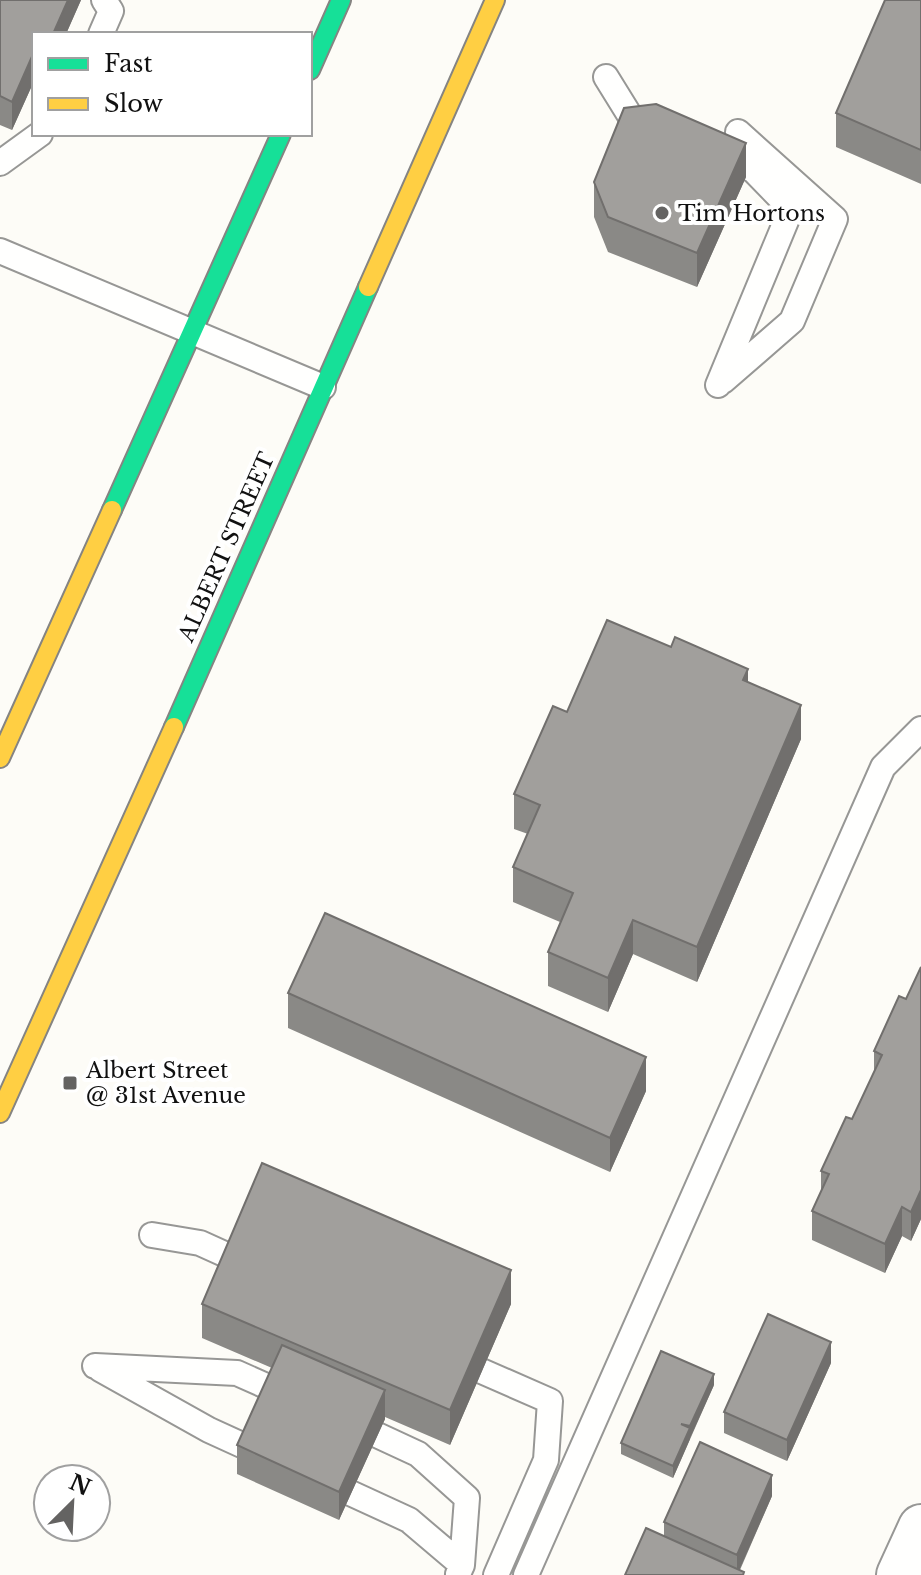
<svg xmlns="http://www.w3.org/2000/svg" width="921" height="1575" viewBox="0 0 921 1575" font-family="'Libre Baskerville',serif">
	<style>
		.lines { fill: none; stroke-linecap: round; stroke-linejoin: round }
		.lane-casing { stroke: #979795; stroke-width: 28 }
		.street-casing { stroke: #979795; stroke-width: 48 }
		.fast-casing { stroke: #858482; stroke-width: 22 }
		.slow-casing { stroke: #858482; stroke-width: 22 }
		.lane { stroke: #fffffe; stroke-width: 24 }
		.street { stroke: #fffffe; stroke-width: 44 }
		.fast { stroke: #16e098; stroke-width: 18 }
		.slow { stroke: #ffcf43; stroke-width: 18 }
		.wall { fill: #8a8986 }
		.shaded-wall { fill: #716f6d }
		.building { fill: #a19f9c; stroke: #716f6d; stroke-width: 2 }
		.poi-dot { fill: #646362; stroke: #fff; stroke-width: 3 }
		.labels { text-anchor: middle; stroke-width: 8; stroke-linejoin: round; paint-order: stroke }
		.poi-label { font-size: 22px; fill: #111; stroke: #fff; text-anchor: start }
		.street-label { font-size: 22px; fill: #111; stroke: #fff }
	</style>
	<rect width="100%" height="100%" fill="#fdfcf7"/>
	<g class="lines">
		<defs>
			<path id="lane" d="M 101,34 L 111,11 L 104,0
				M 606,77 L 632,119 L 649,126
				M 716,154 L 753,170 L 791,209 L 718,385
				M 0,163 L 40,134
				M 0,251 L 323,387
				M 723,381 L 792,321 L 835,219 L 738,132
				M 152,1235 L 200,1243 L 253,1267
				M 454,1359 L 550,1401 L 546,1460 L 496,1575
				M 95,1366 L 237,1373 L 293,1398
				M 100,1369 L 209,1430 L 266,1456
				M 349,1422 L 418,1454 L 467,1498 L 462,1565
				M 322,1480 L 409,1520 L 462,1565 L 458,1574
				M 526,1575 L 883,767 L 921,729"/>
			<path id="street" d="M 899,1575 L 921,1527"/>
			<path id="fast" d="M 310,70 L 341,0
				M 112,510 L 281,134
				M 174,727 L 368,287"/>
			<path id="slow" d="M 368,287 L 495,0
				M 0,758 L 112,510
				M 0,1113 L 174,727"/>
		</defs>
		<!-- lane casing -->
		<use href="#lane" class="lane-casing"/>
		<!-- street casing -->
		<use href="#street" class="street-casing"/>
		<!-- fast casing -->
		<use href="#fast" class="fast-casing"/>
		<!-- slow casing -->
		<use href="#slow" class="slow-casing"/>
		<!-- lane -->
		<use href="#lane" class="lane"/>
		<!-- street -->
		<use href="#street" class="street"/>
		<!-- fast -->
		<use href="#fast" class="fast"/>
		<!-- slow -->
		<use href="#slow" class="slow"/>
	</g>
	<!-- wall -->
	<path class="wall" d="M 0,0 L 81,0 L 66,34 L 34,34 L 34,81 L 12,130 L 0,125 Z
		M 921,0 L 921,184 L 836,147 L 836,113 Z
		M 746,177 L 697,287 L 608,252 L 594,217 L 594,182 Z
		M 748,682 L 801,739 L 697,982 L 633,954 L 608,1012 L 548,986 L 548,952 L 560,922 L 513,902 L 513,867 L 528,834 L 514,829 L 514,794 L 567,712 Z
		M 921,967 L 921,1219 L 911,1241 L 902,1236 L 885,1273 L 812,1240 L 812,1211 L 821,1191 L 821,1171 L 852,1119 L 874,1072 L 874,1051 L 906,999 Z
		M 288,993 L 646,1091 L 610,1172 L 288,1028 Z
		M 202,1304 L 511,1304 L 450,1445 L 385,1417 L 385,1419 L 339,1520 L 237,1474 L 237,1445 L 272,1368 L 202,1338 Z
		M 831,1363 L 787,1461 L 724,1433 L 724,1412 Z
		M 714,1385 L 673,1478 L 621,1454 L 621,1443 Z
		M 772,1496 L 740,1570 L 744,1575 L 664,1536 L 664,1522 Z"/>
	<!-- shaded-wall -->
	<path class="shaded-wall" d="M 68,0 L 81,0 L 66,34 L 53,34 Z
		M 34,52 L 34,81 L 12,130 L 12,102 Z
		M 746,143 L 746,177 L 697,287 L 697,253 Z
		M 748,669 L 748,703 L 743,680 Z
		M 801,705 L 801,739 L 697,982 L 697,947 Z
		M 633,920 L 633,954 L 608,1012 L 608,978 Z
		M 646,1057 L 646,1091 L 610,1172 L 610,1138 Z
		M 921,1190 L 921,1219 L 911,1241 L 911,1212 Z
		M 902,1207 L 902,1236 L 885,1273 L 885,1244 Z
		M 511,1270 L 511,1304 L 450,1445 L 450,1410 Z
		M 831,1342 L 831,1363 L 787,1461 L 787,1440 Z
		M 714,1374 L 714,1385 L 690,1438 L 690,1426 Z
		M 385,1390 L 385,1419 L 339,1520 L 339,1492 Z
		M 690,1428 L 690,1439 L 673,1478 L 673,1466 Z
		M 772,1475 L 772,1496 L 737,1575 L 737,1555 Z"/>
	<!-- building -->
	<path class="building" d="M 0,0 L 68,0 L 53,34 L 34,34 L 34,52 L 12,102 L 0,96 Z
		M 885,0 L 921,0 L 921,150 L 836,113 Z
		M 656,104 L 746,143 L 697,253 L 608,217 L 594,182 L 624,108 Z
		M 607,620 L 671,647 L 675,637 L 748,669 L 743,680 L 801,705 L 697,947 L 633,920 L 608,978 L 548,952 L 573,893 L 513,867 L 540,805 L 514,794 L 553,706 L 567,712 Z
		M 325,913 L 646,1057 L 610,1138 L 288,993 Z
		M 921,967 L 921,1190 L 911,1212 L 902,1207 L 885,1244 L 812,1211 L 829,1174 L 821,1171 L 846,1117 L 852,1119 L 882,1055 L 874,1051 L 899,996 L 906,999 Z
		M 262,1163 L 511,1270 L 450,1410 L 202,1304 Z
		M 768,1314 L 831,1342 L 787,1440 L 724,1412 Z
		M 282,1345 L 385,1390 L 339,1492 L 237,1445 Z
		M 661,1351 L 714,1374 L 690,1426 L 681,1424 L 690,1428 L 673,1466 L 621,1443 Z
		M 700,1442 L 772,1475 L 737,1555 L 664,1522 Z
		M 646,1528 L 744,1572 L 743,1575 L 625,1575 Z"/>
	<!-- markers -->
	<g class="poi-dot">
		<circle cx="662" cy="213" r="8"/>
		<rect x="62" y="1075" width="16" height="16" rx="4"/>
	</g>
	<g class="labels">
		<!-- poi labels -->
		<g class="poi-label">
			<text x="678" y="221">Tim Hortons</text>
			<text x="86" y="1078">Albert Street<tspan x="86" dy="25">@ 31st Avenue</tspan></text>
		</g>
		<!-- street labels -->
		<g class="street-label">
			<text transform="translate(226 547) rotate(-66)" y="8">ALBERT STREET</text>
		</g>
	</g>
	<!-- legend -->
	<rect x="32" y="32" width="280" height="104" fill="#ffffff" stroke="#a0a0a0" stroke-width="2"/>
	<rect x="48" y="58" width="40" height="12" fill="#16e098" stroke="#a0a0a0" stroke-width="2"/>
	<text x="104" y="72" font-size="24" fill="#111111">Fast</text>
	<rect x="48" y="98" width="40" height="12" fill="#ffcf43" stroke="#a0a0a0" stroke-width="2"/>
	<text x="104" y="112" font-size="24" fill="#111111">Slow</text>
	<!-- north arrow -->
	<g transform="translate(72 1503) rotate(24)"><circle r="38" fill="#ffffff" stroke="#a0a0a0" stroke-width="2"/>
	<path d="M0-6L14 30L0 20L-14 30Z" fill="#646362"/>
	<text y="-12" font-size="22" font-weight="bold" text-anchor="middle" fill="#111111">N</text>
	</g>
</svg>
